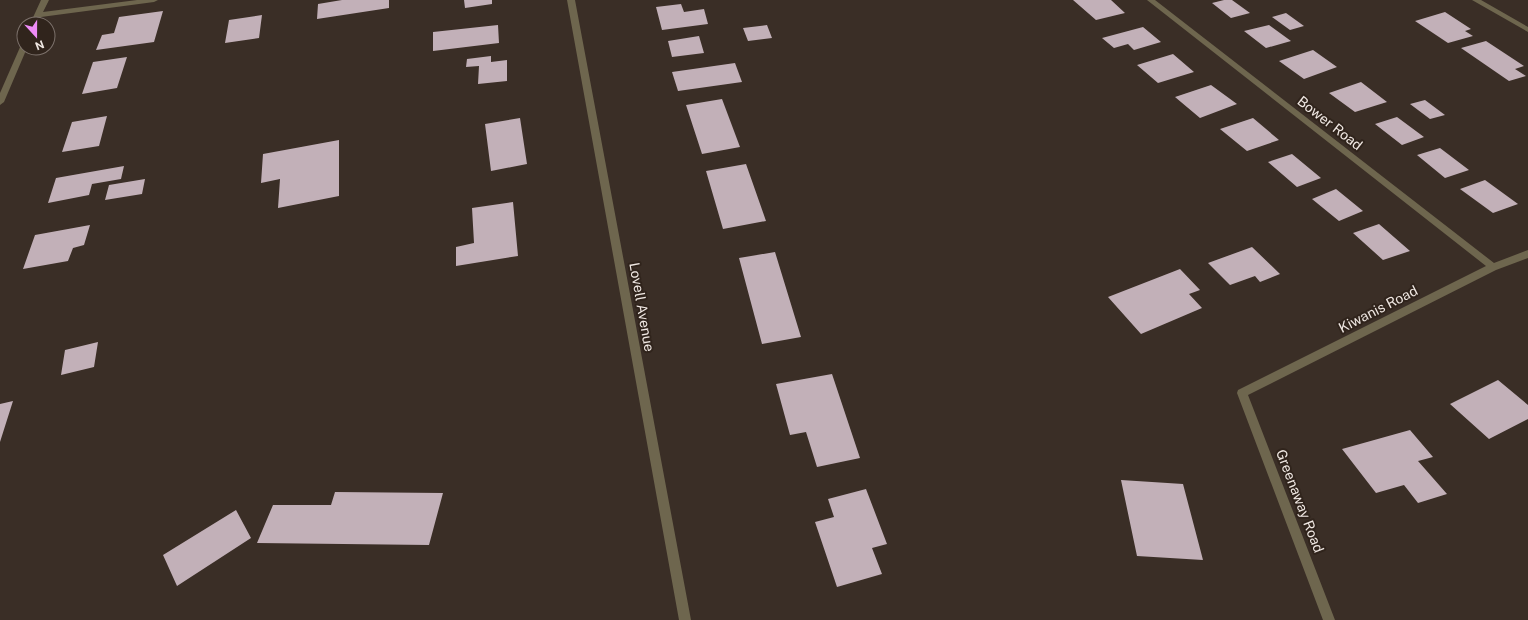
<svg xmlns="http://www.w3.org/2000/svg" width="1528" height="620" viewBox="0 0 1528 620" font-family="'Public Sans',sans-serif">
	<style>
		.building { fill: #c2b0b8 }
		.lines { fill: none; stroke-linecap: round; stroke-linejoin: round }
		.minor { fill: #6e664e; fill-rule: evenodd }
		.labels { text-anchor: middle; stroke-width: 4; stroke-linejoin: round; paint-order: stroke }
		.street-label { font-size: 14px; fill: #f0e8e3; stroke: #30241c }
	</style>
	<rect width="100%" height="100%" fill="#3a2e26"/>
	<!-- building -->
	<path class="building" d="M 342,0 L 389,0 L 389,8 L 317,19 L 318,4 Z
		M 464,0 L 492,0 L 492,4 L 465,8 Z
		M 1073,0 L 1111,0 L 1125,13 L 1096,20 Z
		M 1224,0 L 1232,0 L 1250,13 L 1231,18 L 1212,3 Z
		M 681,4 L 684,12 L 704,9 L 708,24 L 662,30 L 656,7 Z
		M 163,11 L 154,42 L 96,50 L 102,35 L 114,33 L 119,17 Z
		M 1445,12 L 1471,29 L 1465,31 L 1473,36 L 1448,43 L 1415,21 Z
		M 1286,13 L 1304,26 L 1290,30 L 1272,17 Z
		M 262,15 L 259,38 L 225,43 L 229,20 Z
		M 498,25 L 499,43 L 433,51 L 433,32 Z
		M 767,25 L 772,38 L 748,41 L 743,28 Z
		M 1269,25 L 1291,41 L 1266,48 L 1244,31 Z
		M 1143,27 L 1161,42 L 1134,50 L 1128,44 L 1114,48 L 1102,38 Z
		M 699,36 L 704,53 L 672,57 L 668,41 Z
		M 1486,41 L 1524,66 L 1515,69 L 1526,76 L 1509,81 L 1461,48 Z
		M 1313,50 L 1337,67 L 1304,79 L 1279,61 Z
		M 1173,54 L 1194,72 L 1158,83 L 1137,65 Z
		M 491,56 L 491,62 L 507,60 L 507,81 L 478,84 L 479,66 L 466,67 L 467,59 Z
		M 127,57 L 117,88 L 82,94 L 93,62 Z
		M 735,63 L 742,82 L 678,91 L 672,72 Z
		M 1361,82 L 1387,102 L 1355,112 L 1329,93 Z
		M 1211,85 L 1237,104 L 1200,118 L 1175,97 Z
		M 722,99 L 740,147 L 702,154 L 686,105 Z
		M 1425,100 L 1445,115 L 1430,119 L 1410,104 Z
		M 107,116 L 99,146 L 62,152 L 72,122 Z
		M 1397,117 L 1424,137 L 1402,145 L 1375,124 Z
		M 520,118 L 527,164 L 491,171 L 485,124 Z
		M 1253,118 L 1279,140 L 1247,151 L 1220,129 Z
		M 339,140 L 339,196 L 278,208 L 280,179 L 261,183 L 263,154 Z
		M 1440,148 L 1469,170 L 1445,178 L 1417,155 Z
		M 1292,154 L 1321,178 L 1297,187 L 1268,162 Z
		M 746,164 L 766,221 L 723,229 L 706,171 Z
		M 124,166 L 121,179 L 92,184 L 89,195 L 48,203 L 56,178 Z
		M 145,179 L 142,194 L 105,200 L 109,185 Z
		M 1485,180 L 1518,204 L 1493,213 L 1460,189 Z
		M 1336,189 L 1363,211 L 1339,221 L 1312,199 Z
		M 513,202 L 518,256 L 456,266 L 456,247 L 474,243 L 472,208 Z
		M 1379,224 L 1410,251 L 1383,260 L 1353,233 Z
		M 90,225 L 84,245 L 73,248 L 68,261 L 23,269 L 35,235 Z
		M 1252,247 L 1280,274 L 1260,282 L 1255,276 L 1230,285 L 1208,263 Z
		M 775,252 L 801,337 L 762,344 L 739,258 Z
		M 1180,269 L 1200,290 L 1189,294 L 1202,308 L 1141,334 L 1108,297 Z
		M 98,342 L 94,367 L 61,375 L 65,350 Z
		M 832,374 L 860,458 L 817,467 L 806,432 L 790,435 L 776,384 Z
		M 1498,380 L 1528,405 L 1528,419 L 1489,439 L 1450,404 Z
		M 13,401 L 0,442 L 0,404 Z
		M 1410,430 L 1433,457 L 1418,461 L 1447,494 L 1418,503 L 1404,485 L 1376,493 L 1342,449 Z
		M 1121,480 L 1183,484 L 1203,560 L 1137,556 Z
		M 866,489 L 887,544 L 872,548 L 882,574 L 837,587 L 815,522 L 834,517 L 828,499 Z
		M 335,492 L 443,493 L 429,545 L 257,543 L 273,505 L 331,505 Z
		M 236,510 L 251,538 L 177,586 L 163,555 Z"/>
	<g class="lines">
		<!-- minor -->
		<path class="minor" d="M 41,0 L 49,0 L 43,12 L 137,0 L 158,0 L 154,2 L 41,17 L 38,24 L 30,24 Z
			M 567,0 L 575,0 L 691,620 L 679,620 Z
			M 1147,0 L 1155,0 L 1494,263 L 1528,250 L 1528,258 L 1496,270 L 1248,395 L 1335,620 L 1323,620 L 1237,393 L 1238,390 L 1486,266 Z
			M 1472,0 L 1481,0 L 1528,27 L 1528,32 Z
			M 21,45 L 24,45 L 24,48 L 27,48 L 4,102 L 0,105 L 0,93 Z"/>
	</g>
	<g class="labels">
		<!-- street labels -->
		<g class="street-label">
			<text transform="translate(1330 123) rotate(38)" y="5">Bower Road</text>
			<text transform="translate(642 307) rotate(80)" y="5">Lovell Avenue</text>
			<text transform="translate(1378 309) rotate(-27)" y="5">Kiwanis Road</text>
			<text transform="translate(1300 501) rotate(69)" y="5">Greenaway Road</text>
		</g>
	</g>
	<!-- north arrow -->
	<g transform="translate(36 36) rotate(159)"><circle r="19" fill="#30241c" stroke="#7d726c"/>
	<path d="M0-3L7 15L0 10L-7 15Z" fill="#ee8bf7"/>
	<text y="-6" font-size="11" font-weight="bold" text-anchor="middle" fill="#f0e8e3">N</text>
	</g>
</svg>
